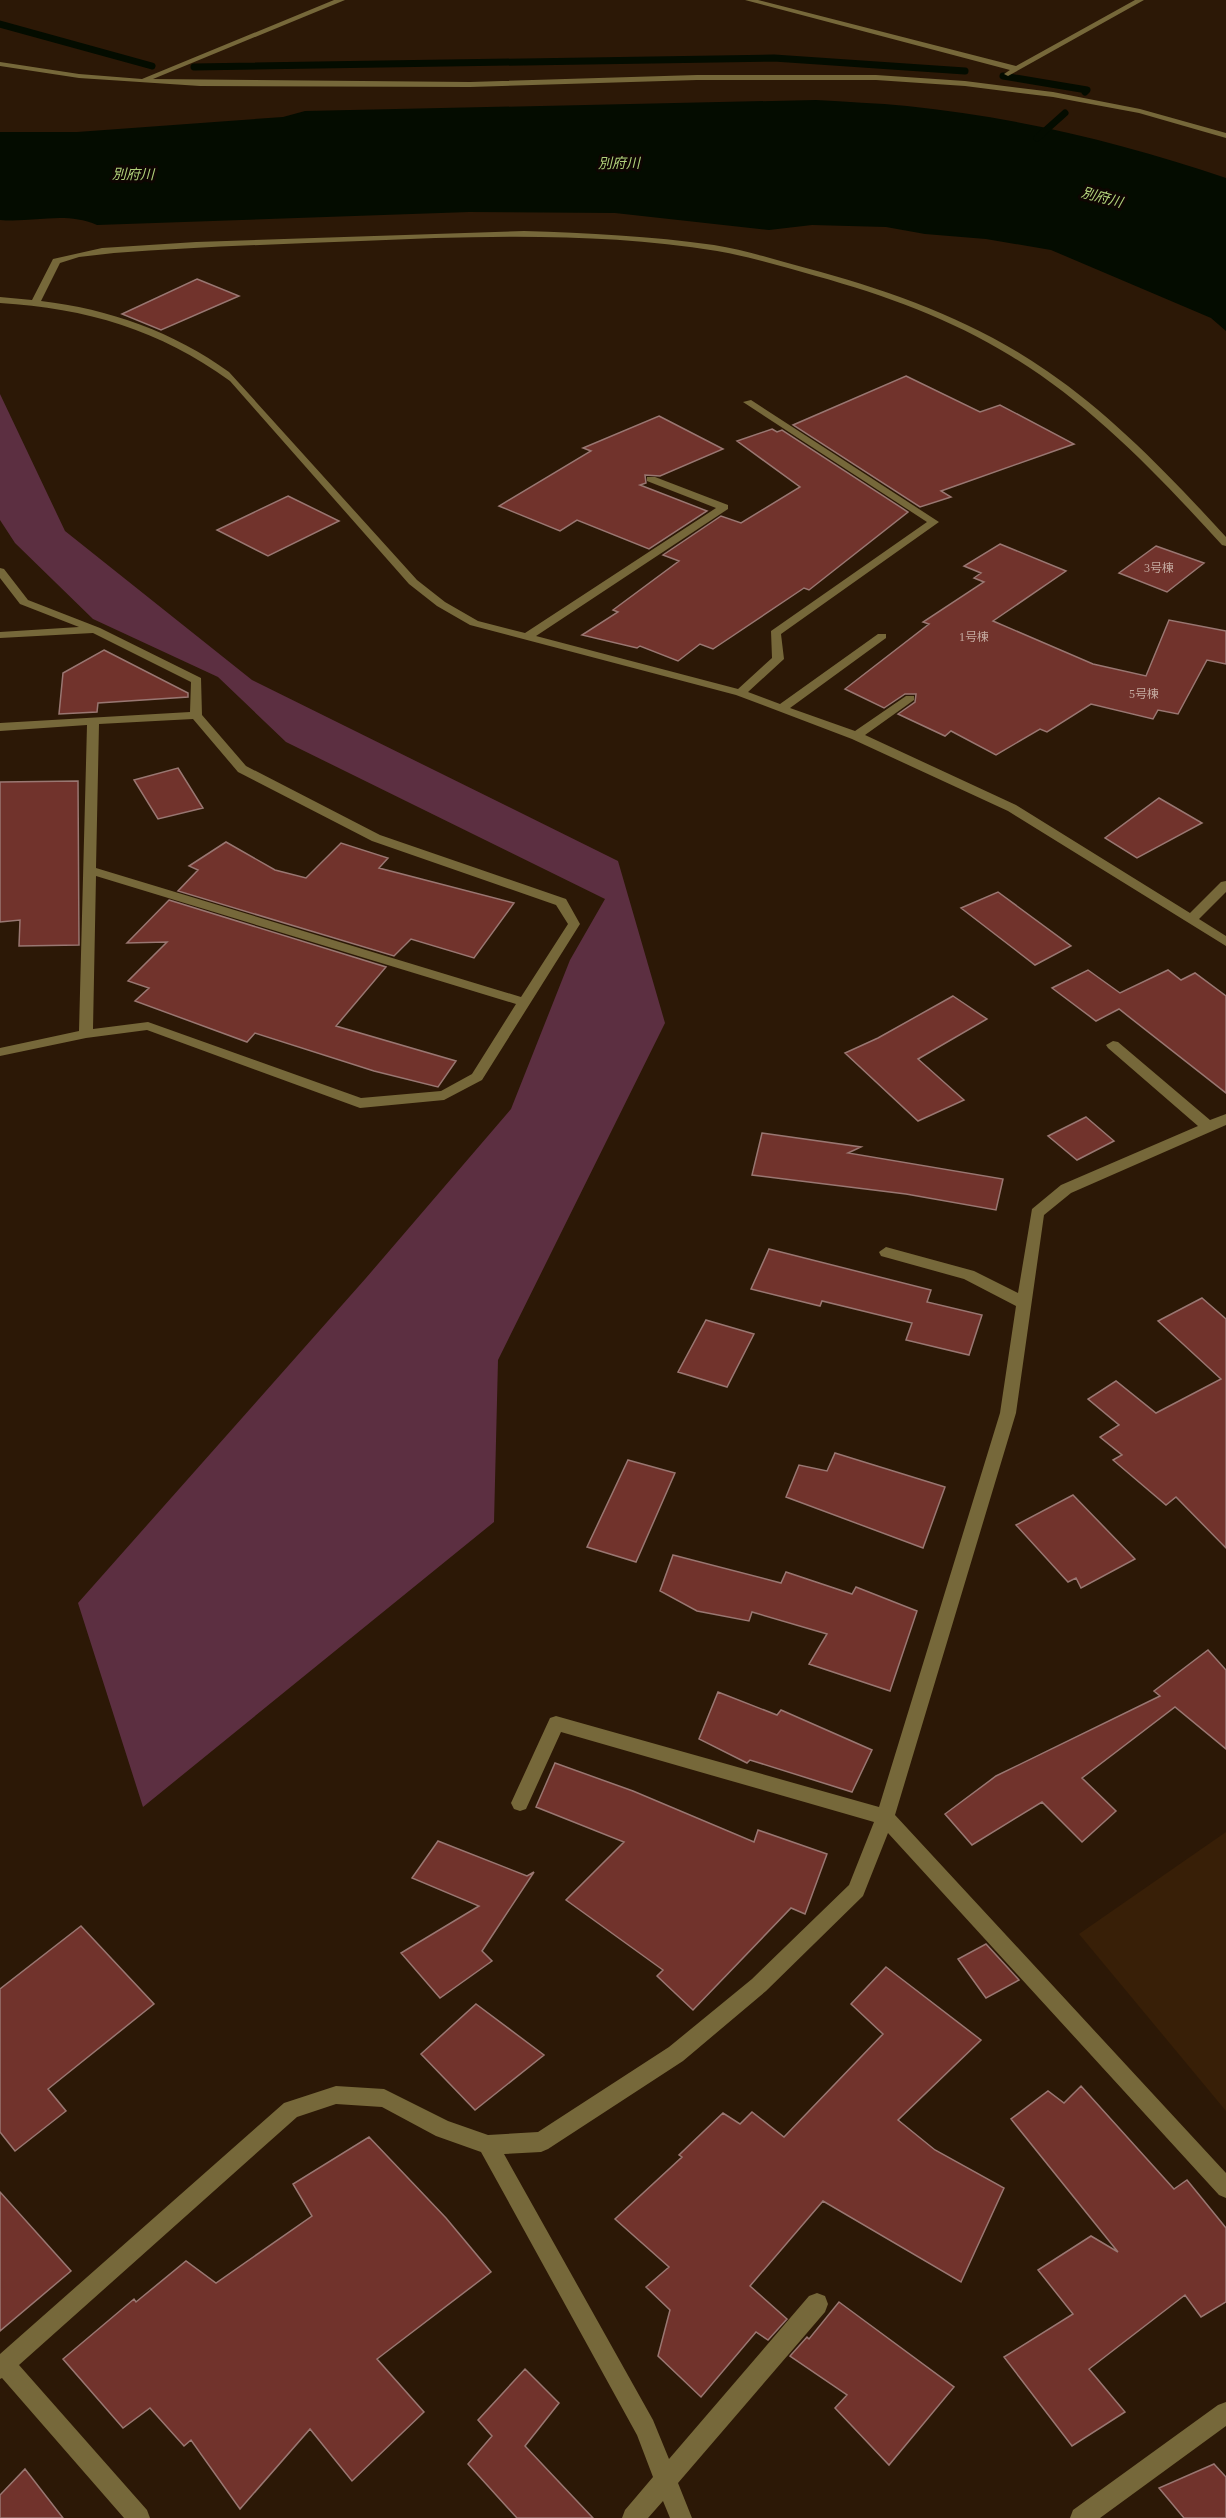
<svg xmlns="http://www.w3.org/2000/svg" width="1226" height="2518" viewBox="0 0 1226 2518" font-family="'Times New Roman','Noto Sans JP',serif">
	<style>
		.built { fill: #381f07 }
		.green { fill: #5c2f41 }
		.water { fill: #040c00 }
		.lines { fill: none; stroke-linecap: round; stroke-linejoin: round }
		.stream { stroke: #040c00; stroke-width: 7 }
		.building { fill: #71332c; stroke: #997772; stroke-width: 1.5 }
		.minor { fill: #76683a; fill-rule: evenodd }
		.labels { text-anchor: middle; stroke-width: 6; stroke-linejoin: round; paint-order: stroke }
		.number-label { font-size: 12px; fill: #c4aaa0 }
		.far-water-label { font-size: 14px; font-style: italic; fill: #b1d27b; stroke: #0e0602 }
	</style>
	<rect width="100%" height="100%" fill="#2c1806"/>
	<!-- built -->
	<path class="built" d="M 1226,1832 L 1226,2111 L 1079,1934 Z"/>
	<!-- green -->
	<path class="green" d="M 0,394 L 65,531 L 252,680 L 618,861 L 665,1023 L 498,1360 L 494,1522 L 143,1807 L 78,1603 L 366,1278 L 511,1109 L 570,960 L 605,899 L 286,742 L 218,677 L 93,619 L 15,543 L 0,520 Z"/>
	<!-- water -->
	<path class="water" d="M 816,100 C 846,102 877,103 907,106 C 1015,117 1124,143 1226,178 L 1226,331 L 1211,318 L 1051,250 L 986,239 L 925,234 L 886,227 L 812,225 L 769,230 L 615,213 L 469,212 L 97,225 C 64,211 34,223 0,220 L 0,132 L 77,132 L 283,117 L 305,111 Z"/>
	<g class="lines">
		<!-- stream -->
		<path class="stream" d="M 0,24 L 152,66
			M 194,67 L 774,58 L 965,71
			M 1003,76 L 1087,90 L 1085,92
			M 1037,138 L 1065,113"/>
	</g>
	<!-- building -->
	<path class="building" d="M 197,279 L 239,296 L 161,330 L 122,314 Z
		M 906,376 L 980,412 L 1000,405 L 1074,444 L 941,491 L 951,497 L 920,507 L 793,425 Z
		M 659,416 L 723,449 L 660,476 L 645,475 L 646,483 L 640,485 L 707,511 L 649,549 L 577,520 L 560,531 L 499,506 L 591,451 L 583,448 Z
		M 772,429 L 777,432 L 782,430 L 908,512 L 809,590 L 804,588 L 713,649 L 700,644 L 678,661 L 640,646 L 637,648 L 582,635 L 618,612 L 613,610 L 679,561 L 663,555 L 721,516 L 741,523 L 800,487 L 737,441 Z
		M 288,496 L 339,521 L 268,556 L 217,530 Z
		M 1000,544 L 1066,571 L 993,621 L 1093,664 L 1146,676 L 1169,620 L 1226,631 L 1226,664 L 1207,660 L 1178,714 L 1158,710 L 1153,719 L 1091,704 L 1047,732 L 1040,729 L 996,755 L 951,731 L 945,736 L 898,714 L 915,702 L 916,694 L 905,694 L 884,708 L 845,689 L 929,624 L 923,622 L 984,582 L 974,578 L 981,573 L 964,566 Z
		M 1156,546 L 1204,563 L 1167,592 L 1119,573 Z
		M 104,650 L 188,693 L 188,697 L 98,703 L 97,712 L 59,714 L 63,673 Z
		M 178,768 L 203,808 L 158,819 L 134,780 Z
		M 78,781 L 79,945 L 19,946 L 20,920 L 0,922 L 0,782 Z
		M 1159,798 L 1202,823 L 1137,858 L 1105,838 Z
		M 226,842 L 275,870 L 306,878 L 341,843 L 388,858 L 379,868 L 514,903 L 474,958 L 411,939 L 394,956 L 178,891 L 198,870 L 189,866 Z
		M 998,892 L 1071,946 L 1035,965 L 961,908 Z
		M 169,900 L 386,967 L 336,1026 L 456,1061 L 438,1087 L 374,1071 L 255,1033 L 247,1042 L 135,1001 L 149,988 L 128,981 L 167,942 L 127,943 Z
		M 1088,970 L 1120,993 L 1168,970 L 1181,980 L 1195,973 L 1226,996 L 1226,1093 L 1119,1009 L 1096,1021 L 1052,988 Z
		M 953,996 L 987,1019 L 918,1059 L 964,1100 L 918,1121 L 845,1053 L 878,1038 Z
		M 1086,1117 L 1114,1141 L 1077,1160 L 1048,1136 Z
		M 762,1133 L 861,1147 L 848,1153 L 1003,1179 L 996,1210 L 906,1194 L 752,1175 Z
		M 769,1249 L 931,1290 L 927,1302 L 982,1315 L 969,1355 L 906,1340 L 912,1323 L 822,1301 L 820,1306 L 751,1289 Z
		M 1202,1298 L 1226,1319 L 1226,1548 L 1176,1497 L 1166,1505 L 1113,1460 L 1122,1455 L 1100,1437 L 1119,1425 L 1088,1399 L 1116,1381 L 1156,1413 L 1221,1379 L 1158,1321 Z
		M 706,1320 L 754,1334 L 727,1387 L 678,1372 Z
		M 835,1453 L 945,1487 L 923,1548 L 786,1497 L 799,1465 L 827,1471 Z
		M 628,1460 L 675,1473 L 636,1562 L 587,1547 Z
		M 1073,1495 L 1135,1559 L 1081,1588 L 1076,1578 L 1068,1582 L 1016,1525 Z
		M 673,1555 L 781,1583 L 786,1572 L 852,1594 L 856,1587 L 917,1611 L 890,1691 L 809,1664 L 827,1634 L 752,1612 L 749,1621 L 697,1611 L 660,1591 Z
		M 1208,1650 L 1226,1670 L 1226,1749 L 1175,1707 L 1082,1778 L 1116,1811 L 1082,1842 L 1042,1802 L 972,1845 L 945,1814 L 996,1776 L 1160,1696 L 1154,1691 Z
		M 718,1692 L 777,1715 L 781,1710 L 872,1750 L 852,1792 L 750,1760 L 747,1763 L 699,1739 Z
		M 555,1763 L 633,1791 L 754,1842 L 758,1830 L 827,1854 L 805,1914 L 791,1908 L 693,2010 L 657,1976 L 663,1970 L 566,1900 L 624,1842 L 536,1807 Z
		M 438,1841 L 527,1876 L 534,1872 L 482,1951 L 492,1961 L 440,1998 L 401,1953 L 479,1906 L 412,1878 Z
		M 81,1926 L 154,2004 L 48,2089 L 66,2111 L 15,2151 L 0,2132 L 0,1989 Z
		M 986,1944 L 1019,1980 L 986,1998 L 958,1959 Z
		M 886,1967 L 981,2040 L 898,2120 L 935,2150 L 1004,2188 L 961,2282 L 823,2201 L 750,2286 L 787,2319 L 768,2340 L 756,2332 L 701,2397 L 658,2356 L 670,2310 L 646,2287 L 669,2267 L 615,2219 L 682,2157 L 679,2155 L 723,2113 L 740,2124 L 752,2112 L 784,2137 L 883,2034 L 851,2004 Z
		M 476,2004 L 544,2055 L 475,2110 L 421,2054 Z
		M 1081,2086 L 1174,2189 L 1187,2180 L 1226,2228 L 1226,2302 L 1201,2317 L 1185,2295 L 1089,2369 L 1125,2412 L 1072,2446 L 1004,2357 L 1073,2314 L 1038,2270 L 1091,2236 L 1118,2252 L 1011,2119 L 1048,2091 L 1064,2103 Z
		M 369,2137 L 446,2218 L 491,2272 L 377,2359 L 424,2412 L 352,2481 L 310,2429 L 240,2509 L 191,2440 L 184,2446 L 150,2408 L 123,2428 L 63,2359 L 134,2299 L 136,2302 L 186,2261 L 216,2283 L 312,2216 L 293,2184 Z
		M 0,2192 L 71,2271 L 0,2331 Z
		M 839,2302 L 954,2387 L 889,2465 L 835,2408 L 847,2395 L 790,2356 L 807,2337 L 809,2339 Z
		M 525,2369 L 559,2403 L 525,2446 L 593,2518 L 517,2518 L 468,2464 L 492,2436 L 478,2420 Z
		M 1214,2464 L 1226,2477 L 1226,2518 L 1184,2518 L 1159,2488 Z
		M 25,2469 L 63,2518 L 0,2518 L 0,2495 Z"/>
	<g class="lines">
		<!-- minor -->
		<path class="minor" d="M 334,0 L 345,0 L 153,79 L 470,82 L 697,75 L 876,75 L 965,81 L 1053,92 L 1140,109 L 1226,133 L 1226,138 L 1139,113 L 1053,97 L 965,86 L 876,80 L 697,80 L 470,87 L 200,86 L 79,78 L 0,66 L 0,62 L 79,74 L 142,79 Z
			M 745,0 L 758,0 L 1016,66 L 1135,0 L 1144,0 L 1008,76 L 1004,74 L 1010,70 Z
			M 524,231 C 588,233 651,236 714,245 C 745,250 776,260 806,268 C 892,291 973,320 1047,371 C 1114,417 1171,477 1226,537 L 1226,546 L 1222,545 C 1159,476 1092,405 1011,356 C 951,319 885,295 816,276 C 783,267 751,257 717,251 C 600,232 479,236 361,241 C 279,244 196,247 114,253 L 79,257 L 60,263 L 41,301 C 109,309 174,332 229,372 L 417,580 L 445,602 L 478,621 L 525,633 L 716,508 L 647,481 L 647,477 L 655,477 L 728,505 L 728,509 L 536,636 L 738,689 L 772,658 L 771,631 L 927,522 L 743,402 L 751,400 L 939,522 L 781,634 L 784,659 L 748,692 L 780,704 L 878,634 L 886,634 L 886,638 L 790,708 L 855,731 L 906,696 L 914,696 L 914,700 L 865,735 L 1016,805 L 1190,913 L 1221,882 L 1226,881 L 1226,892 L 1199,919 L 1226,936 L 1226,946 L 1008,811 L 852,739 L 736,695 L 470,625 L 437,606 L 409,584 L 230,381 C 160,330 86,308 0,303 L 0,297 L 32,300 L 53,259 L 102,248 L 196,242 Z
			M 0,568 L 4,569 L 28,600 L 100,628 L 201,678 L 202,715 L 246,766 L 380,835 L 566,899 L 580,924 L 482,1080 L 444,1100 L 360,1108 L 147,1030 L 86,1038 L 0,1056 L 0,1048 L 79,1031 L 87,725 L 0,731 L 0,723 L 190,712 L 191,682 L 93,633 L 0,638 L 0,632 L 79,627 L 20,604 L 0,578 ZM 193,719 L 238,772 L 372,841 L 556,905 L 568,924 L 521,997 L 96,868 L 99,724 ZM 96,876 L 516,1004 L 472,1074 L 441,1091 L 361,1098 L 148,1022 L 93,1029 Z
			M 1113,1041 L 1118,1042 L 1210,1120 L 1226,1114 L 1226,1125 L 1071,1193 L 1044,1215 L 1016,1413 L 895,1815 L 1226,2173 L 1226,2198 L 1219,2195 L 888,1833 L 863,1896 L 766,1991 L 683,2061 L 548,2149 L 541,2152 L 504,2154 L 653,2420 L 669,2459 L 809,2296 L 817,2293 L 825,2296 L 828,2304 L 825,2312 L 678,2483 L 692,2518 L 670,2518 L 663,2501 L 648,2518 L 622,2518 L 625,2510 L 653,2477 L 637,2435 L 481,2152 L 436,2136 L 382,2107 L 336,2104 L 297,2117 L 19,2365 L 147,2510 L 150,2518 L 124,2518 L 2,2378 L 0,2379 L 0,2354 L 284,2103 L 336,2086 L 384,2089 L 448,2121 L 488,2135 L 538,2132 L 669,2047 L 752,1979 L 849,1885 L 874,1822 L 561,1732 L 526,1809 L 520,1811 L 514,1809 L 511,1803 L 550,1718 L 556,1716 L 879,1807 L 1000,1413 L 1016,1306 L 964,1279 L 881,1256 L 879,1252 L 886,1247 L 974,1271 L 1018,1293 L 1032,1209 L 1061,1185 L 1198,1126 L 1108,1048 L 1106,1045 Z
			M 1226,2402 L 1226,2426 L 1100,2518 L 1070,2518 L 1073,2510 L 1218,2405 Z"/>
	</g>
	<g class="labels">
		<!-- number labels -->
		<g class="number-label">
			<text x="1159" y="572">3号棟</text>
			<text x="974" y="641">1号棟</text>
			<text x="1144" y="698">5号棟</text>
		</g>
		<!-- far-water labels -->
		<g class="far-water-label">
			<text transform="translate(619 163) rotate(-1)" y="5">別府川</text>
			<text transform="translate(133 174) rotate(1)" y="5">別府川</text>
			<text transform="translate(1102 197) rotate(15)" y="5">別府川</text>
		</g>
	</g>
</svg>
